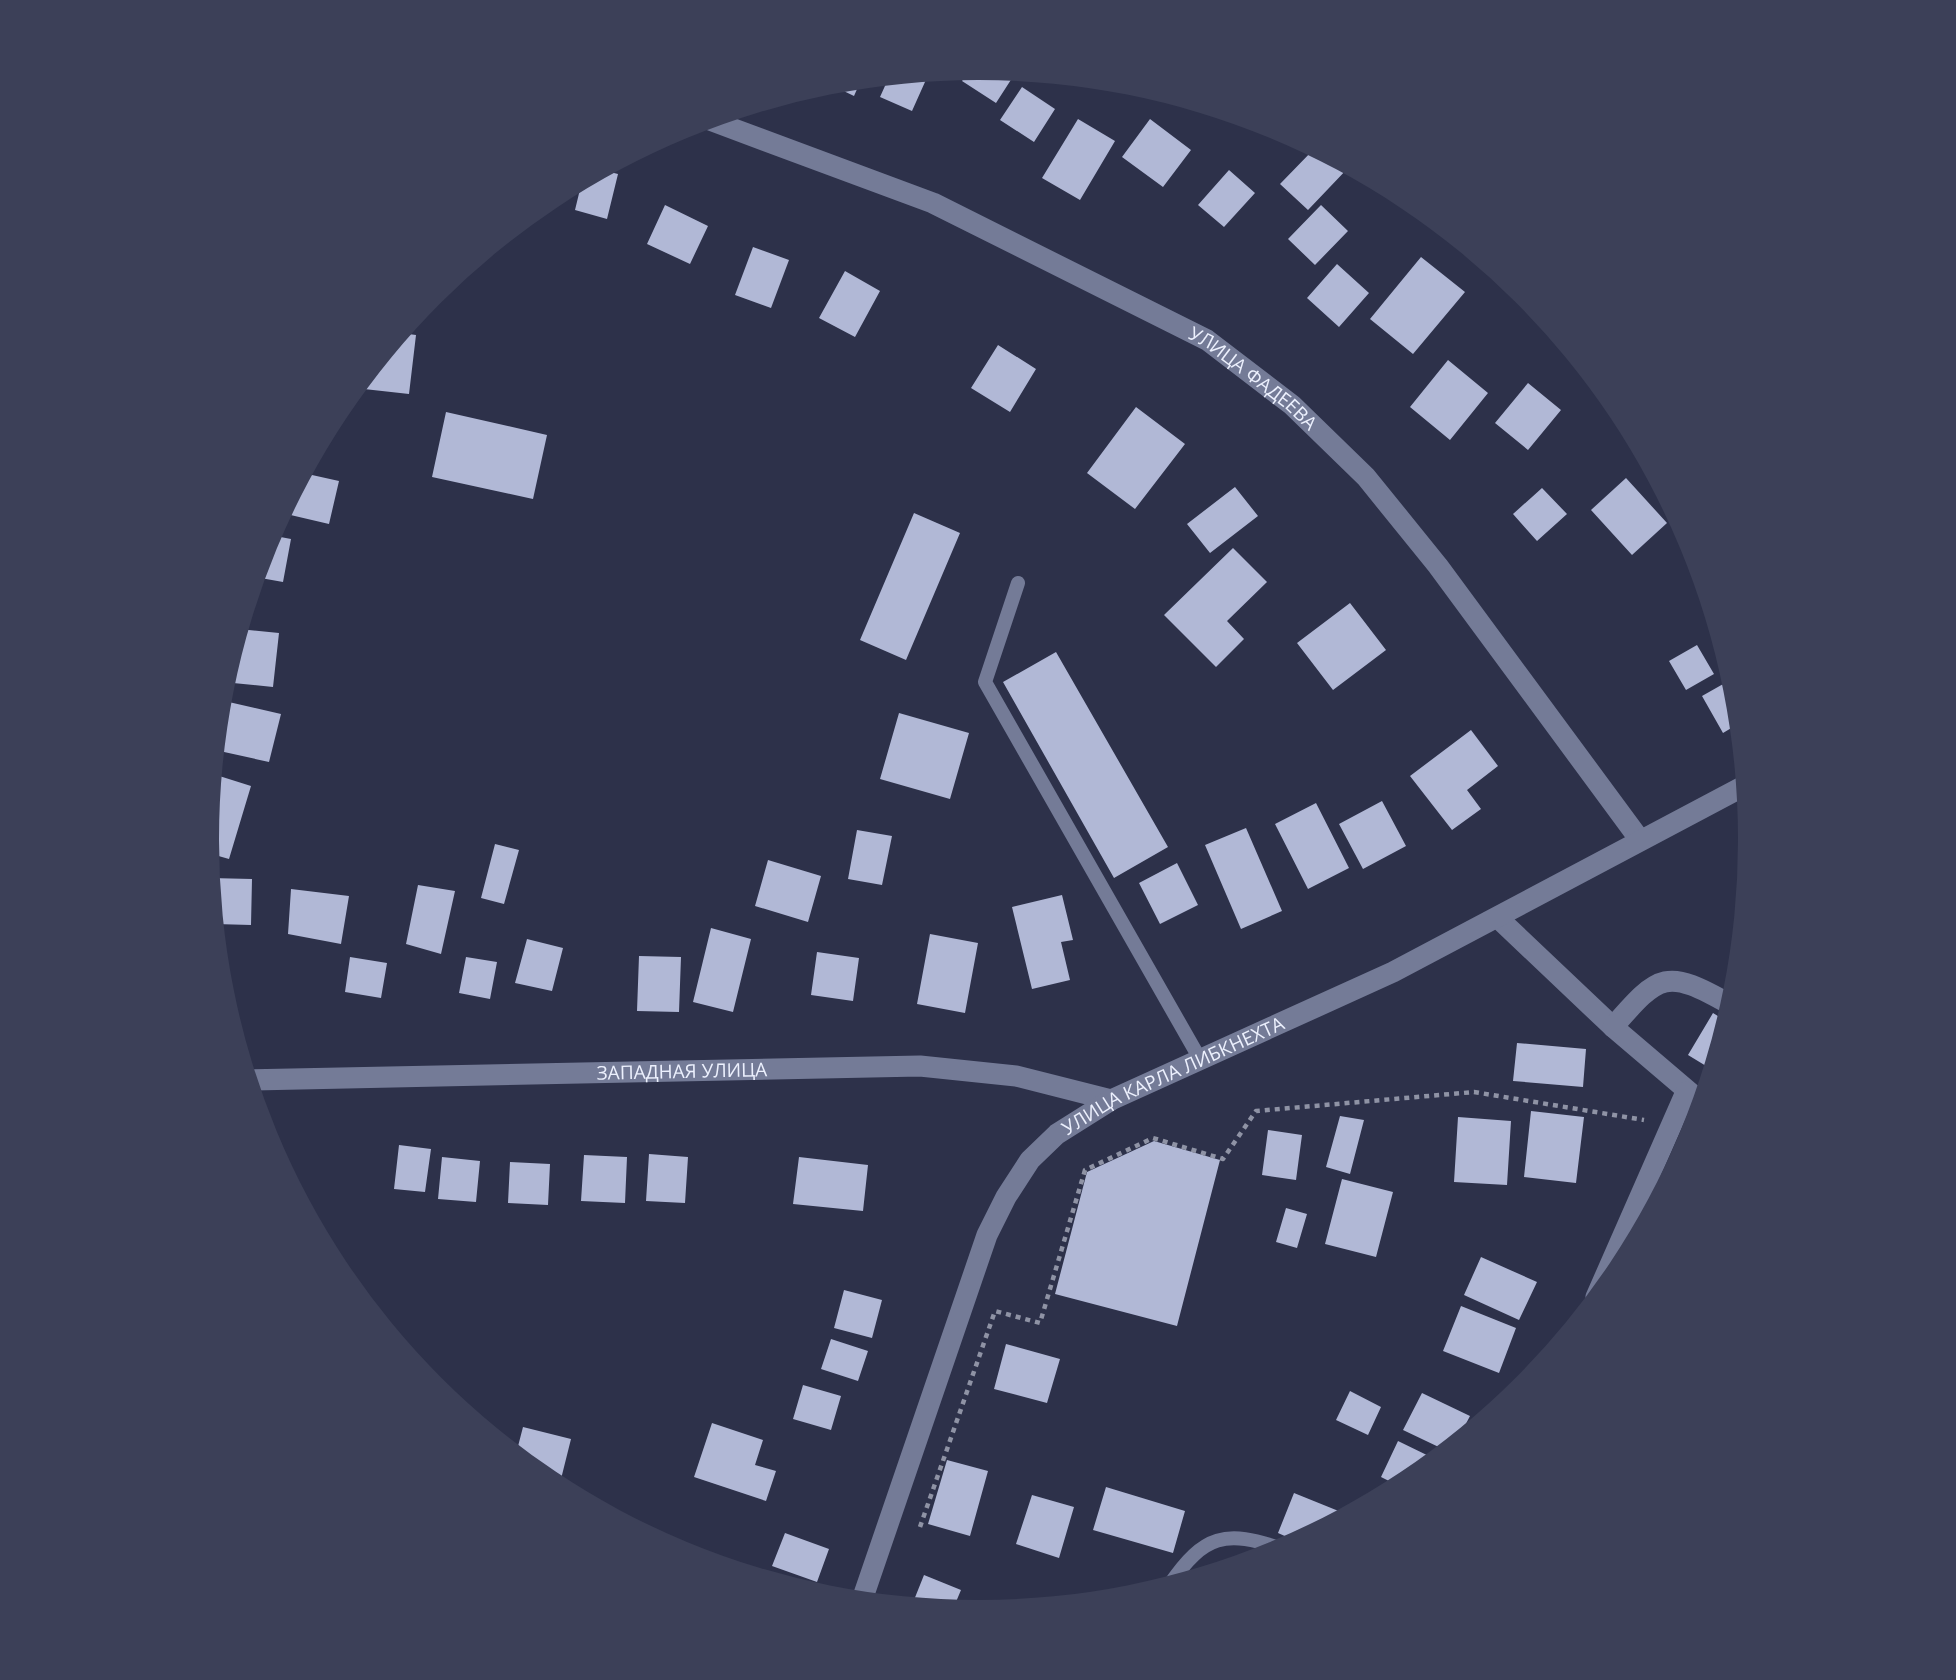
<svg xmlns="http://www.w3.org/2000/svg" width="1956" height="1680" viewBox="0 0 1956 1680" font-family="'Open Sans',sans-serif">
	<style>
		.building { fill: #b1b8d6 }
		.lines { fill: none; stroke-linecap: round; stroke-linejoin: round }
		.path { stroke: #8f93a5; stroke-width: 4.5; stroke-dasharray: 5 5; stroke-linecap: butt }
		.lane { stroke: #747b97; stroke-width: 14 }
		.street { stroke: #747b97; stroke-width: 21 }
		.secondary { stroke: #747b97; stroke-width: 21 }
		.labels { text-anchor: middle; stroke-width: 7; stroke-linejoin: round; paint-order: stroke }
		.street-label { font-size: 19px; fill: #ecf0fd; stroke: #2d314a }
	</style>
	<rect width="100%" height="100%" fill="#2d314a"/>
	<!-- building -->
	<path class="building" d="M 978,68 L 1016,72 L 996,103 L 962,81 L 970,69 Z
		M 929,73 L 912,111 L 880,97 L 889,77 Z
		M 861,80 L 854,96 L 827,83 L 828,83 Z
		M 1022,87 L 1055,109 L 1034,142 L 1000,120 Z
		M 1078,119 L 1115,141 L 1080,200 L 1042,178 Z
		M 1150,119 L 1191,150 L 1163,187 L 1122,157 Z
		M 1314,149 L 1349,167 L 1308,210 L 1280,184 Z
		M 602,170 L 618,174 L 607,219 L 575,210 L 582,181 Z
		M 1229,170 L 1255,193 L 1224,227 L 1198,205 Z
		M 665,205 L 708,226 L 690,264 L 647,244 Z
		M 1321,205 L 1348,231 L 1315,265 L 1288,239 Z
		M 753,247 L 789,260 L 771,308 L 735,295 Z
		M 1421,257 L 1465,292 L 1413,354 L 1370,319 Z
		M 1337,264 L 1369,293 L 1339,327 L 1307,298 Z
		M 845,271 L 880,291 L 855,337 L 819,318 Z
		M 401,333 L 416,335 L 409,394 L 355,388 Z
		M 998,345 L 1036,369 L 1010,412 L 971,388 Z
		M 1448,360 L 1488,393 L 1450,440 L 1410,407 Z
		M 1528,383 L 1561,410 L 1528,450 L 1495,423 Z
		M 1136,407 L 1185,444 L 1135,509 L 1087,473 Z
		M 446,412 L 547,435 L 533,499 L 432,477 Z
		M 303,473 L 339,481 L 329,524 L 282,513 Z
		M 1626,478 L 1667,523 L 1632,555 L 1591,510 Z
		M 1235,487 L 1258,516 L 1210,553 L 1187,524 Z
		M 1542,488 L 1567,514 L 1537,541 L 1513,514 Z
		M 914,513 L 960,533 L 906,660 L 860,640 Z
		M 270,535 L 291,539 L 283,582 L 255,577 Z
		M 1233,548 L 1267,582 L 1227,621 L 1244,639 L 1216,667 L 1164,615 Z
		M 1350,603 L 1386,650 L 1333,690 L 1297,643 Z
		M 239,629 L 279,633 L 273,687 L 223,682 Z
		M 1697,645 L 1714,674 L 1686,690 L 1669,661 Z
		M 1056,652 L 1168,847 L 1114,878 L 1003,682 Z
		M 1732,679 L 1738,724 L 1723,733 L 1702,696 Z
		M 220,700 L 281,714 L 269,762 L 215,750 Z
		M 899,713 L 969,733 L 950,799 L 880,779 Z
		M 1471,730 L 1498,766 L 1467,790 L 1481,809 L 1452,830 L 1410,776 Z
		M 213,774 L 251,786 L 229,859 L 208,853 Z
		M 1382,801 L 1406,846 L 1363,869 L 1339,824 Z
		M 1316,803 L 1349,868 L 1308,889 L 1275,824 Z
		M 1246,828 L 1282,911 L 1241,929 L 1205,845 Z
		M 857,830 L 892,836 L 882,885 L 848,879 Z
		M 495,844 L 519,850 L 504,904 L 481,898 Z
		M 768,860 L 821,876 L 808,922 L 755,906 Z
		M 1177,863 L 1198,905 L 1160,924 L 1139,883 Z
		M 210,878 L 252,879 L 251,925 L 215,924 Z
		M 418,885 L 455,891 L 441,954 L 406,944 Z
		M 291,889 L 349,896 L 341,944 L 288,934 Z
		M 1062,895 L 1073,940 L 1061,942 L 1070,980 L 1032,989 L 1012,907 Z
		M 711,928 L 751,939 L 733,1012 L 693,1002 Z
		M 930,934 L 978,943 L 965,1013 L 917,1004 Z
		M 527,939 L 563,948 L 552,991 L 515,983 Z
		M 817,952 L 859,958 L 853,1001 L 811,995 Z
		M 639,956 L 681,957 L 679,1012 L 637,1011 Z
		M 350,957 L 387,963 L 381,998 L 345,992 Z
		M 466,957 L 497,962 L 490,999 L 459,993 Z
		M 1713,1013 L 1726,1021 L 1711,1069 L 1688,1055 Z
		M 1517,1043 L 1586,1049 L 1583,1087 L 1513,1081 Z
		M 1531,1111 L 1584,1117 L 1576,1183 L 1524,1177 Z
		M 1340,1116 L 1364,1120 L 1350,1174 L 1326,1167 Z
		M 1458,1117 L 1511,1121 L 1507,1185 L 1454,1182 Z
		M 1268,1130 L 1302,1135 L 1296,1180 L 1262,1175 Z
		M 1154,1141 L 1220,1160 L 1177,1326 L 1055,1294 L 1087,1172 Z
		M 399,1145 L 431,1149 L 425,1192 L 394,1189 Z
		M 649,1154 L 688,1157 L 685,1203 L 646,1201 Z
		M 584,1155 L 627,1157 L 625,1203 L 581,1201 Z
		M 442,1157 L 480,1161 L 476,1202 L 438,1199 Z
		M 799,1157 L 868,1165 L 863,1211 L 793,1204 Z
		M 510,1162 L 550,1164 L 548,1205 L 508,1203 Z
		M 1342,1179 L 1393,1192 L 1376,1257 L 1325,1244 Z
		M 1286,1208 L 1307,1214 L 1297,1248 L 1276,1242 Z
		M 1481,1257 L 1537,1282 L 1519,1320 L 1464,1295 Z
		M 844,1290 L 882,1300 L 872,1338 L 834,1328 Z
		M 1461,1306 L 1516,1328 L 1499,1373 L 1443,1351 Z
		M 831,1339 L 868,1351 L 858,1381 L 821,1369 Z
		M 1006,1344 L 1060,1359 L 1047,1403 L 994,1389 Z
		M 803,1385 L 841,1396 L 831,1430 L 793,1419 Z
		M 1350,1391 L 1381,1407 L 1368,1435 L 1336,1420 Z
		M 1422,1393 L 1470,1416 L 1458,1439 L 1445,1450 L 1403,1430 Z
		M 712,1423 L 763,1440 L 755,1465 L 776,1471 L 766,1501 L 694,1477 Z
		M 523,1427 L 571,1439 L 559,1487 L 516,1454 Z
		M 1398,1441 L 1435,1459 L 1399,1486 L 1381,1477 Z
		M 947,1460 L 988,1471 L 970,1536 L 928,1524 Z
		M 1106,1487 L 1185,1511 L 1173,1553 L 1093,1530 Z
		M 1294,1493 L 1341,1512 L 1338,1518 L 1296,1541 L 1278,1533 Z
		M 1032,1495 L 1074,1507 L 1059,1558 L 1016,1544 Z
		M 785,1533 L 829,1549 L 817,1582 L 772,1566 Z
		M 924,1575 L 961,1590 L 953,1609 L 912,1605 Z"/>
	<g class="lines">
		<!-- path -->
		<path class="path" d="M 920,1527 L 995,1311 L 1040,1323 L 1085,1170 L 1153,1138 L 1223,1159 L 1256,1111 L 1474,1092 L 1644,1120"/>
		<!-- lane -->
		<path class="lane" d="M 1018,583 L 985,682 L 1200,1059
			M 1170,1584 C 1204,1535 1225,1529 1282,1549"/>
		<!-- street -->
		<g class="street">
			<path id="s1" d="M 707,119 L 933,203 L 1207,340 L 1292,405 L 1366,477 L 1438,566 L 1640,840"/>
			<path d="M 1498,918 L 1613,1027 L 1701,1102"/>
			<path d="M 1613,1027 C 1660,973 1666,968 1731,1005"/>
			<path d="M 1596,1297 L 1686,1092"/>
		</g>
		<!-- secondary -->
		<g class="secondary">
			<path id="s2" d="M 248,1080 L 920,1066 L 1016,1076 L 1111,1100"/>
			<path id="s3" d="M 862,1600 L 987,1235 L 1006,1197 L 1030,1160 L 1057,1134 L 1111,1100 L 1393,972 L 1744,786"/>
		</g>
	</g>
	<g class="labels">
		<!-- street labels -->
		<g class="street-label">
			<text dy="7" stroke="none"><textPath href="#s1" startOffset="607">УЛИЦА ФАДЕЕВА</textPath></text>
			<text dy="7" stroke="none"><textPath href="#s2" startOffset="434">ЗАПАДНАЯ УЛИЦА</textPath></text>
			<text dy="7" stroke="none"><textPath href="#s3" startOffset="640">УЛИЦА КАРЛА ЛИБКНЕХТА</textPath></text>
		</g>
	</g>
	<!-- crop -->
	<path d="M0 0H1956V1680H0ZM978 80H979A759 759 0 0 1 1738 839V841A759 759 0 0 1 979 1600H978A759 759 0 0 1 219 841V839A759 759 0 0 1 978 80Z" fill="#3c4058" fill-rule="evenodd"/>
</svg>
